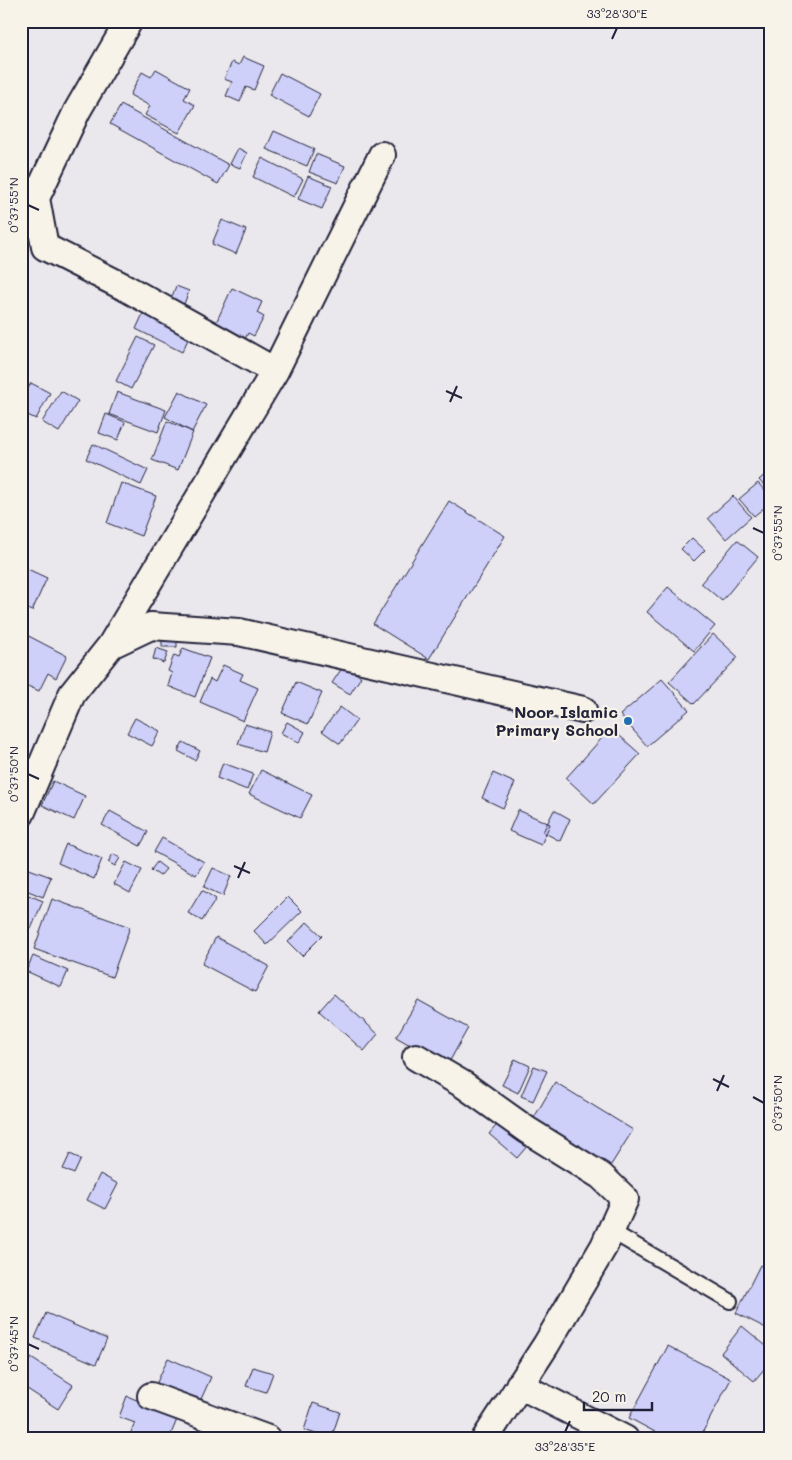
<svg xmlns="http://www.w3.org/2000/svg" width="792" height="1460" viewBox="0 0 792 1460" font-family="Mali,sans-serif">
	<style>
		.building { fill: #ced0f9; stroke: #22223b }
		.lines { fill: none; stroke-linecap: round; stroke-linejoin: round }
		.service-casing { stroke: #22223b; stroke-width: 18 }
		.minor-casing { stroke: #22223b; stroke-width: 30 }
		.service { stroke: #f7f3e8; stroke-width: 14 }
		.minor { stroke: #f7f3e8; stroke-width: 26 }
		.ticks { fill: none; stroke: #22223b; stroke-width: 2 }
		.poi-dot { fill: #1f6fb2; stroke: #f7f3e8; stroke-width: 2 }
		.labels { text-anchor: middle; stroke-width: 4.5; stroke-linejoin: round; paint-order: stroke }
		.poi-label { font-size: 16px; font-weight: bold; fill: #22223b; stroke: #f7f3e8; text-anchor: end }
		.neatline { fill: none; stroke: #22223b; stroke-width: 2 }
		.ticks-label { font-size: 12px; text-anchor: middle; fill: #22223b }
	</style>
	<rect width="100%" height="100%" fill="#ebe8ed"/>
	<filter id="ink" filterUnits="userSpaceOnUse"><feTurbulence type="fractalNoise" baseFrequency=".02" numOctaves="2"/><feDisplacementMap in="SourceGraphic" scale="10" xChannelSelector="R" yChannelSelector="G"/><feConvolveMatrix kernelMatrix="1 2 1 2 8 2 1 2 1" color-interpolation-filters="sRGB"/></filter>
	<g filter="url(#ink)">
		<!-- building -->
		<path class="building" d="M 243,57 L 264,66 L 254,90 L 246,87 L 240,102 L 226,96 L 232,82 L 224,79 L 232,62 L 239,65 Z
			M 156,69 L 190,88 L 184,99 L 195,105 L 179,133 L 145,115 L 150,106 L 130,95 L 142,72 L 151,77 Z
			M 280,73 L 320,94 L 309,116 L 269,95 Z
			M 121,105 L 229,165 L 218,184 L 110,124 Z
			M 274,131 L 314,149 L 307,166 L 266,149 Z
			M 238,148 L 247,153 L 240,168 L 230,164 Z
			M 316,154 L 345,166 L 338,183 L 309,172 Z
			M 262,158 L 303,179 L 294,197 L 253,177 Z
			M 308,176 L 332,186 L 322,209 L 298,199 Z
			M 222,220 L 246,230 L 236,254 L 212,244 Z
			M 176,286 L 189,291 L 182,309 L 169,304 Z
			M 232,288 L 262,302 L 257,313 L 264,317 L 254,336 L 248,333 L 244,341 L 214,327 Z
			M 146,307 L 193,329 L 182,352 L 136,329 Z
			M 138,337 L 154,345 L 131,389 L 116,381 Z
			M 31,383 L 50,393 L 36,419 L 21,412 L 21,401 Z
			M 61,391 L 78,401 L 59,432 L 42,422 Z
			M 179,391 L 206,405 L 192,432 L 165,417 Z
			M 117,392 L 166,410 L 158,432 L 109,414 Z
			M 106,414 L 125,422 L 118,440 L 99,433 Z
			M 167,421 L 193,432 L 178,470 L 152,460 Z
			M 93,444 L 148,470 L 141,485 L 86,459 Z
			M 771,469 L 771,493 L 759,480 Z
			M 121,483 L 156,496 L 141,536 L 107,523 Z
			M 758,483 L 771,497 L 771,502 L 754,516 L 739,499 Z
			M 733,496 L 751,517 L 726,539 L 708,518 Z
			M 449,501 L 505,536 L 429,659 L 373,624 Z
			M 692,538 L 705,550 L 694,561 L 681,549 Z
			M 737,540 L 758,557 L 722,601 L 701,583 Z
			M 21,566 L 47,578 L 32,611 L 24,607 L 21,614 Z
			M 668,587 L 715,626 L 694,651 L 647,612 Z
			M 21,632 L 67,656 L 56,678 L 48,673 L 39,691 L 21,683 Z
			M 713,634 L 738,657 L 694,704 L 669,682 Z
			M 162,635 L 177,635 L 177,647 L 162,647 Z
			M 156,648 L 168,652 L 164,663 L 153,659 Z
			M 183,648 L 210,658 L 195,697 L 168,686 L 172,673 L 168,671 L 174,655 L 179,657 Z
			M 223,665 L 243,674 L 240,680 L 258,688 L 243,721 L 200,702 L 210,679 L 215,682 Z
			M 344,665 L 361,677 L 350,694 L 332,683 Z
			M 662,679 L 689,710 L 647,746 L 620,715 Z
			M 296,682 L 322,693 L 308,724 L 282,713 Z
			M 340,707 L 357,720 L 340,744 L 322,731 Z
			M 21,708 L 27,712 L 21,723 Z
			M 135,718 L 160,731 L 152,746 L 127,733 Z
			M 287,722 L 305,732 L 299,743 L 281,733 Z
			M 245,724 L 270,732 L 264,752 L 238,744 Z
			M 611,728 L 640,754 L 594,804 L 566,778 Z
			M 183,742 L 200,751 L 195,760 L 178,751 Z
			M 223,763 L 253,774 L 247,790 L 217,778 Z
			M 261,770 L 312,795 L 300,818 L 249,794 Z
			M 493,773 L 515,783 L 503,808 L 482,798 Z
			M 53,781 L 85,796 L 74,820 L 42,805 Z
			M 518,810 L 550,824 L 541,845 L 509,831 Z
			M 554,810 L 570,819 L 560,841 L 543,832 Z
			M 110,811 L 148,832 L 140,846 L 102,825 Z
			M 162,838 L 204,862 L 196,875 L 154,852 Z
			M 66,844 L 102,859 L 94,879 L 58,863 Z
			M 113,854 L 120,858 L 115,866 L 108,862 Z
			M 126,862 L 142,870 L 130,893 L 114,884 Z
			M 157,862 L 166,869 L 160,876 L 151,870 Z
			M 21,866 L 51,877 L 43,897 L 21,888 Z
			M 213,868 L 231,876 L 223,896 L 204,887 Z
			M 202,890 L 216,899 L 202,921 L 188,913 Z
			M 21,892 L 43,901 L 31,929 L 21,925 Z
			M 288,897 L 302,911 L 267,945 L 254,931 Z
			M 52,899 L 130,927 L 112,977 L 34,949 Z
			M 307,922 L 322,936 L 302,956 L 288,942 Z
			M 216,937 L 269,966 L 255,992 L 202,964 Z
			M 33,956 L 68,971 L 61,987 L 26,971 Z
			M 334,994 L 378,1034 L 364,1051 L 319,1011 Z
			M 418,1000 L 468,1028 L 447,1066 L 396,1037 Z
			M 515,1059 L 530,1066 L 518,1093 L 502,1085 Z
			M 534,1066 L 547,1071 L 533,1101 L 521,1096 Z
			M 555,1082 L 633,1130 L 609,1168 L 532,1121 Z
			M 501,1120 L 529,1144 L 517,1158 L 489,1134 Z
			M 70,1154 L 81,1159 L 74,1174 L 63,1169 Z
			M 100,1174 L 118,1184 L 105,1209 L 87,1200 Z
			M 760,1265 L 771,1270 L 771,1323 L 768,1329 L 736,1313 Z
			M 46,1313 L 107,1339 L 96,1364 L 35,1338 Z
			M 742,1326 L 771,1350 L 771,1361 L 754,1381 L 721,1353 Z
			M 668,1346 L 731,1379 L 699,1439 L 668,1439 L 629,1418 Z
			M 31,1358 L 73,1385 L 58,1409 L 21,1385 L 21,1374 Z
			M 168,1358 L 211,1377 L 197,1408 L 154,1389 Z
			M 253,1367 L 273,1373 L 266,1392 L 246,1386 Z
			M 127,1396 L 178,1417 L 169,1439 L 128,1439 L 135,1423 L 119,1417 Z
			M 313,1403 L 340,1412 L 331,1439 L 304,1430 Z"/>
		<g class="lines">
			<defs>
				<path id="service" d="M 611,1231 L 730,1301"/>
				<path id="minor" d="M 129,21 L 77,111 L 36,198 L 45,247 L 126,288 L 275,371 L 382,155
					M 111,645 L 275,371
					M 21,814 L 72,694 L 111,645 L 151,626 L 239,632 L 583,710
					M 416,1057 L 464,1085 L 527,1130 L 601,1176 L 625,1199 L 604,1246 L 546,1345 L 485,1439
					M 519,1385 L 625,1439
					M 151,1396 L 268,1439"/>
			</defs>
			<!-- service casing -->
			<use href="#service" class="service-casing"/>
			<!-- minor casing -->
			<use href="#minor" class="minor-casing"/>
			<!-- service -->
			<use href="#service" class="service"/>
			<!-- minor -->
			<use href="#minor" class="minor"/>
		</g>
	</g>
	<!-- ticks -->
	<path class="ticks" d="M 612,39 L 617,28M 28,205 L 39,210M 446,391 L 462,398M 450,402 L 457,386M 753,528 L 764,533M 28,774 L 39,779M 234,866 L 250,873M 238,878 L 245,862M 713,1079 L 729,1087M 717,1091 L 724,1075M 753,1097 L 764,1103M 28,1344 L 39,1349M 565,1432 L 570,1421"/>
	<!-- markers -->
	<circle class="poi-dot" cx="628" cy="721" r="5"/>
	<g class="labels">
		<!-- poi labels -->
		<g class="poi-label">
			<text x="618" y="718">Noor Islamic<tspan x="618" dy="18">Primary School</tspan></text>
		</g>
	</g>
	<!-- margin -->
	<rect width="792" height="1460" fill="none" stroke="#f7f3e8" stroke-width="55"/>
	<!-- scale -->
	<path d="M584 1402v8h68v-8" fill="none" stroke="#22223b" stroke-width="2.5"/>
	<text x="592" y="1402" font-size="15" fill="#22223b" stroke="#f7f3e8" stroke-width="4" paint-order="stroke">20 m</text>
	<rect x="28" y="28" width="736" height="1404" class="neatline"/>
	<g class="ticks-label">
		<text x="617" y="18">33°28'30"E</text>
		<text transform="translate(14 205) rotate(-90)" y="4">0°37'55"N</text>
		<text transform="translate(778 533) rotate(-90)" y="4">0°37'55"N</text>
		<text transform="translate(14 774) rotate(-90)" y="4">0°37'50"N</text>
		<text transform="translate(778 1103) rotate(-90)" y="4">0°37'50"N</text>
		<text transform="translate(14 1344) rotate(-90)" y="4">0°37'45"N</text>
		<text x="565" y="1451">33°28'35"E</text>
	</g>
</svg>
